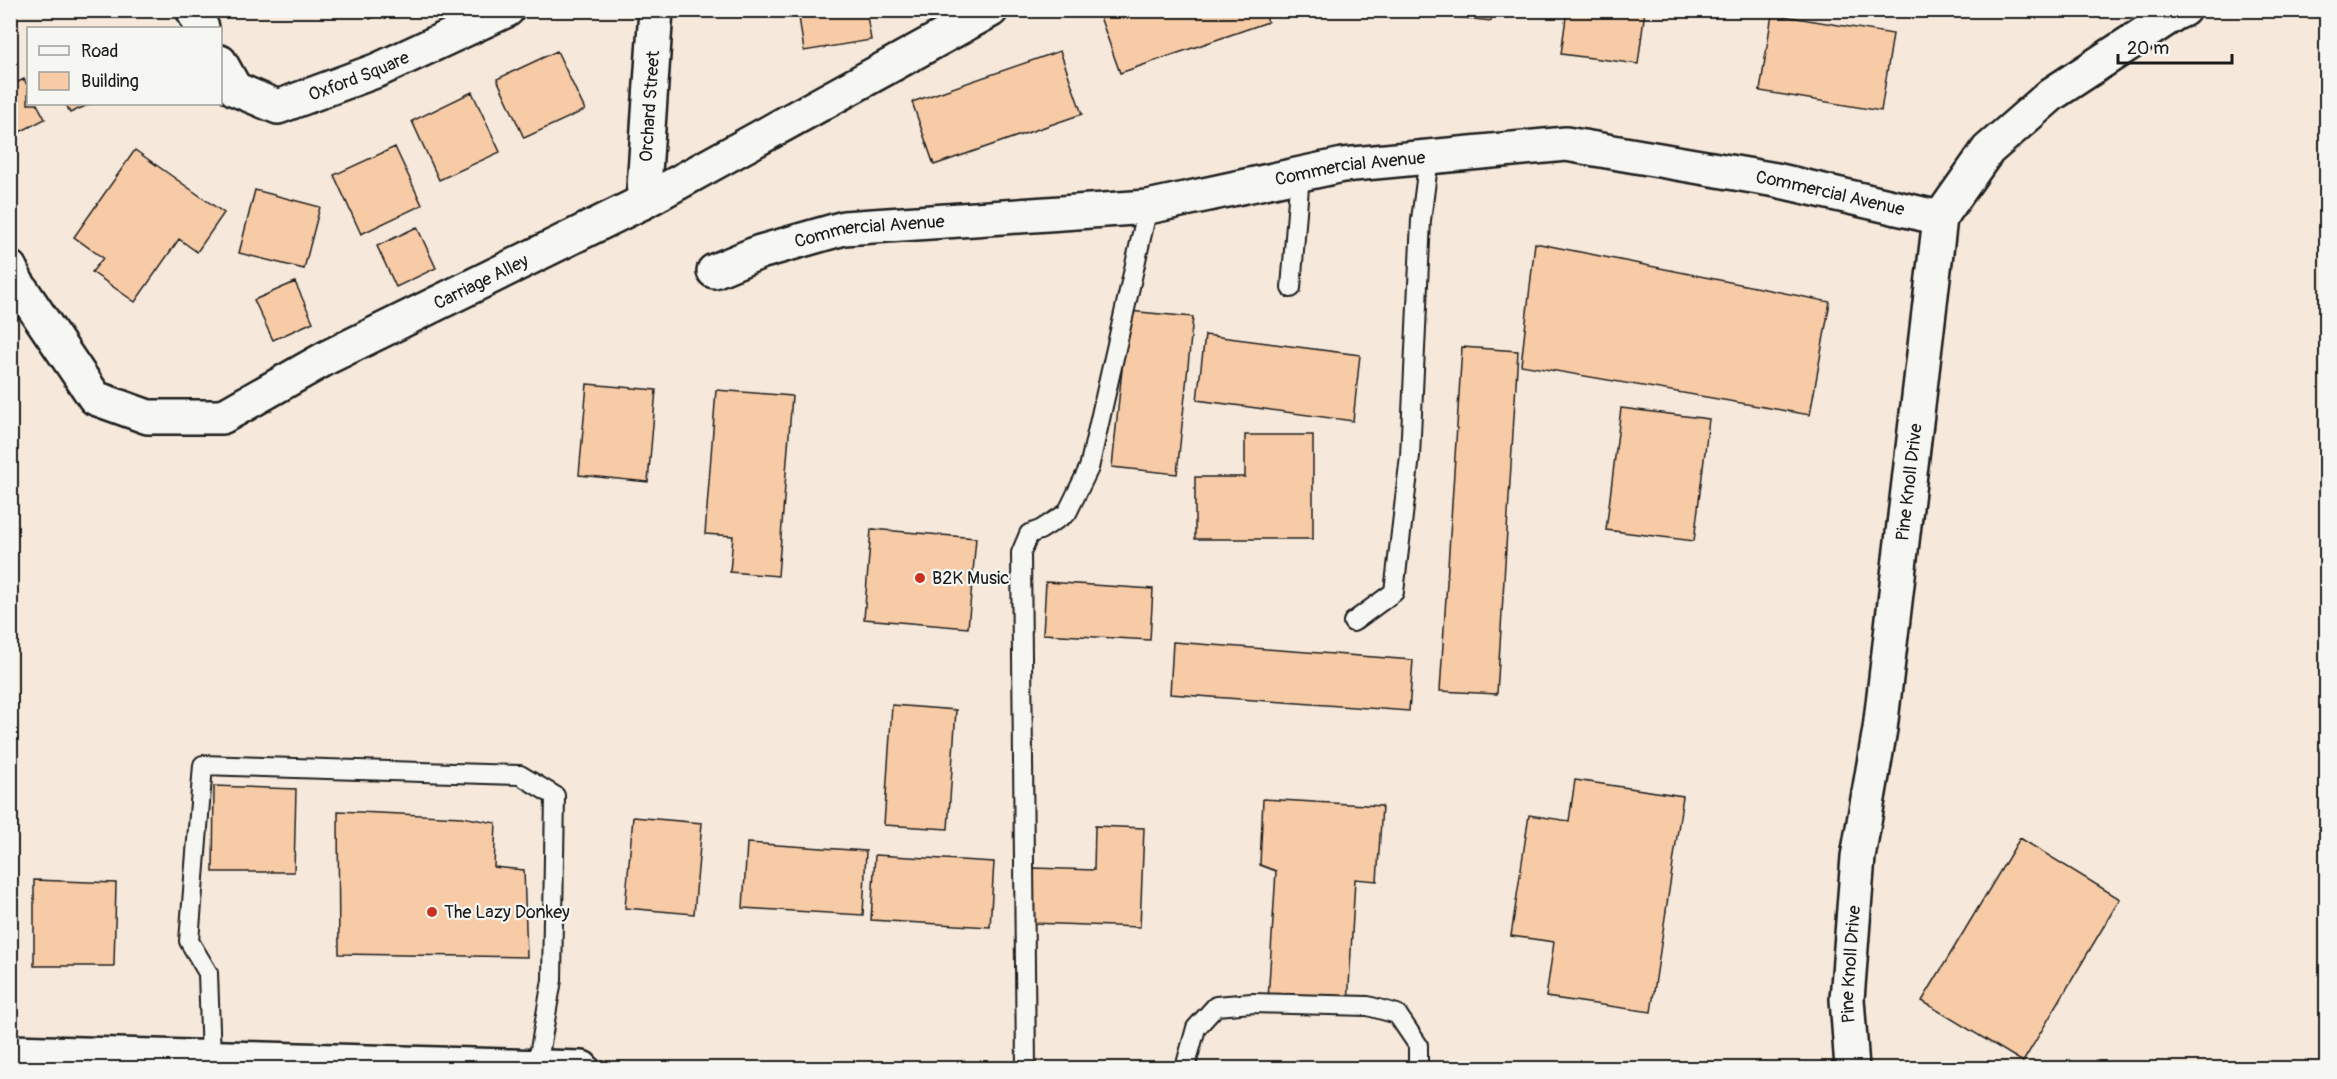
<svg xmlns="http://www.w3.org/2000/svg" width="2337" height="1079" viewBox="0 0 2337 1079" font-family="Pangolin,sans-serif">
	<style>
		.building { fill: #f7cba6; stroke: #1c1c1c; stroke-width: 1.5 }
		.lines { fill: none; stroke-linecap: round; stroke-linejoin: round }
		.lane-casing { stroke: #1c1c1c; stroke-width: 22 }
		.street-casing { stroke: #1c1c1c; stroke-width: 38 }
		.secondary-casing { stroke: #1c1c1c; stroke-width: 38 }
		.lane { stroke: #f6f6f2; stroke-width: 18 }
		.street { stroke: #f6f6f2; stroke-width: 33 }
		.secondary { stroke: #f6f6f2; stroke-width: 33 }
		.poi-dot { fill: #c8321e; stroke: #f6f6f2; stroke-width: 2 }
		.labels { text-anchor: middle; stroke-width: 4.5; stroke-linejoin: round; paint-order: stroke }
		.street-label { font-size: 18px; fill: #1c1c1c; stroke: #f6f6f2 }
		.poi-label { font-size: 18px; fill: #1c1c1c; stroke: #f6f6f2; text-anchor: start }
	</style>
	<rect width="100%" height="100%" fill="#f6e9db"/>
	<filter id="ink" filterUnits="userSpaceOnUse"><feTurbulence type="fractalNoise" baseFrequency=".0167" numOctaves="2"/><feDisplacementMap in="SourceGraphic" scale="12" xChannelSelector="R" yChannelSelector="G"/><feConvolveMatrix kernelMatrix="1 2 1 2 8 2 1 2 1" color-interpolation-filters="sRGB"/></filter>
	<g filter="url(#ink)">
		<!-- building -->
		<path class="building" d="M 367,10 L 389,10 L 370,19 Z
			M 798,10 L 866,10 L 871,40 L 804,51 Z
			M 1264,10 L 1268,22 L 1120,73 L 1098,11 Z
			M 1393,10 L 1492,10 L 1491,21 Z
			M 1567,10 L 1645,10 L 1638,64 L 1561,54 Z
			M 1772,14 L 1893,34 L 1881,111 L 1760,91 Z
			M 557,51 L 585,110 L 524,138 L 497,79 Z
			M 1060,51 L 1082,114 L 934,165 L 912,102 Z
			M 24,79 L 28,87 L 28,104 L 37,104 L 45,119 L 10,137 L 10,86 Z
			M 472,92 L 500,152 L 439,180 L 412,121 Z
			M 66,104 L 90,104 L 70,113 Z
			M 395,147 L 422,205 L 361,234 L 334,175 Z
			M 135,150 L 224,213 L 197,252 L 179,239 L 135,302 L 92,272 L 103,258 L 74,237 Z
			M 255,190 L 320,207 L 304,269 L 239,253 Z
			M 417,227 L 436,268 L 396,287 L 377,246 Z
			M 1535,243 L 1830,302 L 1810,415 L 1521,365 Z
			M 295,282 L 313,322 L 273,340 L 254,300 Z
			M 1128,311 L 1193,317 L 1177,474 L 1112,467 Z
			M 1205,335 L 1360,355 L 1353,421 L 1197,400 Z
			M 1462,347 L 1518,351 L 1497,694 L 1440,691 Z
			M 587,384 L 656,390 L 648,482 L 579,475 Z
			M 716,390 L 792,396 L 778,576 L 730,572 L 733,536 L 705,534 Z
			M 1621,408 L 1709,419 L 1694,541 L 1606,530 Z
			M 1245,435 L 1313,435 L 1313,539 L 1195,539 L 1195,477 L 1245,477 Z
			M 871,529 L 976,538 L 968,628 L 864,619 Z
			M 1046,582 L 1153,589 L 1150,640 L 1043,634 Z
			M 1173,642 L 1413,660 L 1409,711 L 1170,694 Z
			M 892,705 L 956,710 L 948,829 L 884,825 Z
			M 1575,780 L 1683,796 L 1651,1012 L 1546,997 L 1554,942 L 1511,936 L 1529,815 L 1569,821 Z
			M 214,786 L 296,789 L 294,872 L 213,872 Z
			M 1263,799 L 1382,806 L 1377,881 L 1355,879 L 1348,1005 L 1268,1000 L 1276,871 L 1260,865 Z
			M 338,811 L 462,817 L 496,823 L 494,867 L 524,870 L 527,957 L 339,954 Z
			M 633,817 L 702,823 L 694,914 L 625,908 Z
			M 1095,826 L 1144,828 L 1140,927 L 1032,923 L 1034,868 L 1094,870 Z
			M 2020,838 L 2120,899 L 2023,1062 L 1922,1001 Z
			M 747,843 L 866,851 L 863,915 L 743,908 Z
			M 875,855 L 994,862 L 990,927 L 871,920 Z
			M 34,880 L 116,883 L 114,966 L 34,966 Z"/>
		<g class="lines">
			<defs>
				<path id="lane" d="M 1291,288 L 1300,174
					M 1353,622 L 1394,592 L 1410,456 L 1421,220 L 1429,157
					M 211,1058 L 208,973 L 189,941 L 203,765 L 520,775 L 555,796 L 552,980 L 537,1067
					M 1026,1068 L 1021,553 L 1029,534 L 1040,530 L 1067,513 L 1089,468 L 1148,207
					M 1185,1068 L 1196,1028 L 1216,1006 L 1252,1003 L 1368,1006 L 1397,1014 L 1418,1045 L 1418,1068"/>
				<g id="street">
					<path d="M 193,10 L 202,28"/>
					<path id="s1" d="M 220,62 L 235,89 L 278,107 L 378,70 L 507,10"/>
					<path id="s2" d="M 643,202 L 656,10"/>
					<path id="s3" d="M 10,268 L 17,283 L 95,398 L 148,417 L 222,417 L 328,357 L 643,202 L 991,10"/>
					<path id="s4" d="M 714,271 L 760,252 L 844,228 L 1148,207 L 1343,165 L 1566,144 L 1776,180 L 1940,218"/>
					<path id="s5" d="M 1852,1068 L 1847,999 L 1858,857 L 1880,729 L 1940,218 L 1988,150 L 2052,94 L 2174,14 L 2183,10"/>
				</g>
				<path id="secondary" d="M 10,1052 L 582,1068"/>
			</defs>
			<!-- lane casing -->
			<use href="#lane" class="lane-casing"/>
			<!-- street casing -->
			<use href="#street" class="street-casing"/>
			<!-- secondary casing -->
			<use href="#secondary" class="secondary-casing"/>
			<!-- lane -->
			<use href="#lane" class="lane"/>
			<!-- street -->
			<use href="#street" class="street"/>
			<!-- secondary -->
			<use href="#secondary" class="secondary"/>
		</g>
	</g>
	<!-- markers -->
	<g class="poi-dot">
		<circle cx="920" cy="578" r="6"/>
		<circle cx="432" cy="912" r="6"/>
	</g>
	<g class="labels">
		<!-- street labels -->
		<g class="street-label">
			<text dy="6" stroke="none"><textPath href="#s1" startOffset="164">Oxford Square</textPath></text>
			<text dy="6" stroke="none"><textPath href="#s2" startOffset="96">Orchard Street</textPath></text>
			<text dy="6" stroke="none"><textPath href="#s4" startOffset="648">Commercial Avenue</textPath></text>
			<text dy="6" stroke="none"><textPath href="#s4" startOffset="1134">Commercial Avenue</textPath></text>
			<text dy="6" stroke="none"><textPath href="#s4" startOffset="162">Commercial Avenue</textPath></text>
			<text dy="6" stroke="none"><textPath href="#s3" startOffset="578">Carriage Alley</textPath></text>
			<text dy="6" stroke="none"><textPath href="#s5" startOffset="590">Pine Knoll Drive</textPath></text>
			<text dy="6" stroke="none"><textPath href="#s5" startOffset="104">Pine Knoll Drive</textPath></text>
		</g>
		<!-- poi labels -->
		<g class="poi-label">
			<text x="932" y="584">B2K Music</text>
			<text x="444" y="918">The Lazy Donkey</text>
		</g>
	</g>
	<!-- margin -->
	<rect width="2337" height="1079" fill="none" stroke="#f6f6f2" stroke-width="36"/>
	<rect x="18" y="18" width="2301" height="1043" fill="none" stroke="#1c1c1c" stroke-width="2" filter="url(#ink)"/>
	<!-- legend -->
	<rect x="27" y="27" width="195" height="78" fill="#f6f6f2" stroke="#9f9f9c" stroke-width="1.5"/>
	<rect x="39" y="46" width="30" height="9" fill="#f6f6f2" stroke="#9f9f9c" stroke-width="1.5"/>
	<text x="81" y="57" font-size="18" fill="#1c1c1c">Road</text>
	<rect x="39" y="72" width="30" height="18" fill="#f7cba6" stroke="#9f9f9c" stroke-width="1.5"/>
	<text x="81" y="87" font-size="18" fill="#1c1c1c">Building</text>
	<!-- scale -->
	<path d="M2118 54v9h114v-9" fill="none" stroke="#1c1c1c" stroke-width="3"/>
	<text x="2127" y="54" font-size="18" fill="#1c1c1c" stroke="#f6f6f2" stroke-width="4.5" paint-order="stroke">20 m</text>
</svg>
